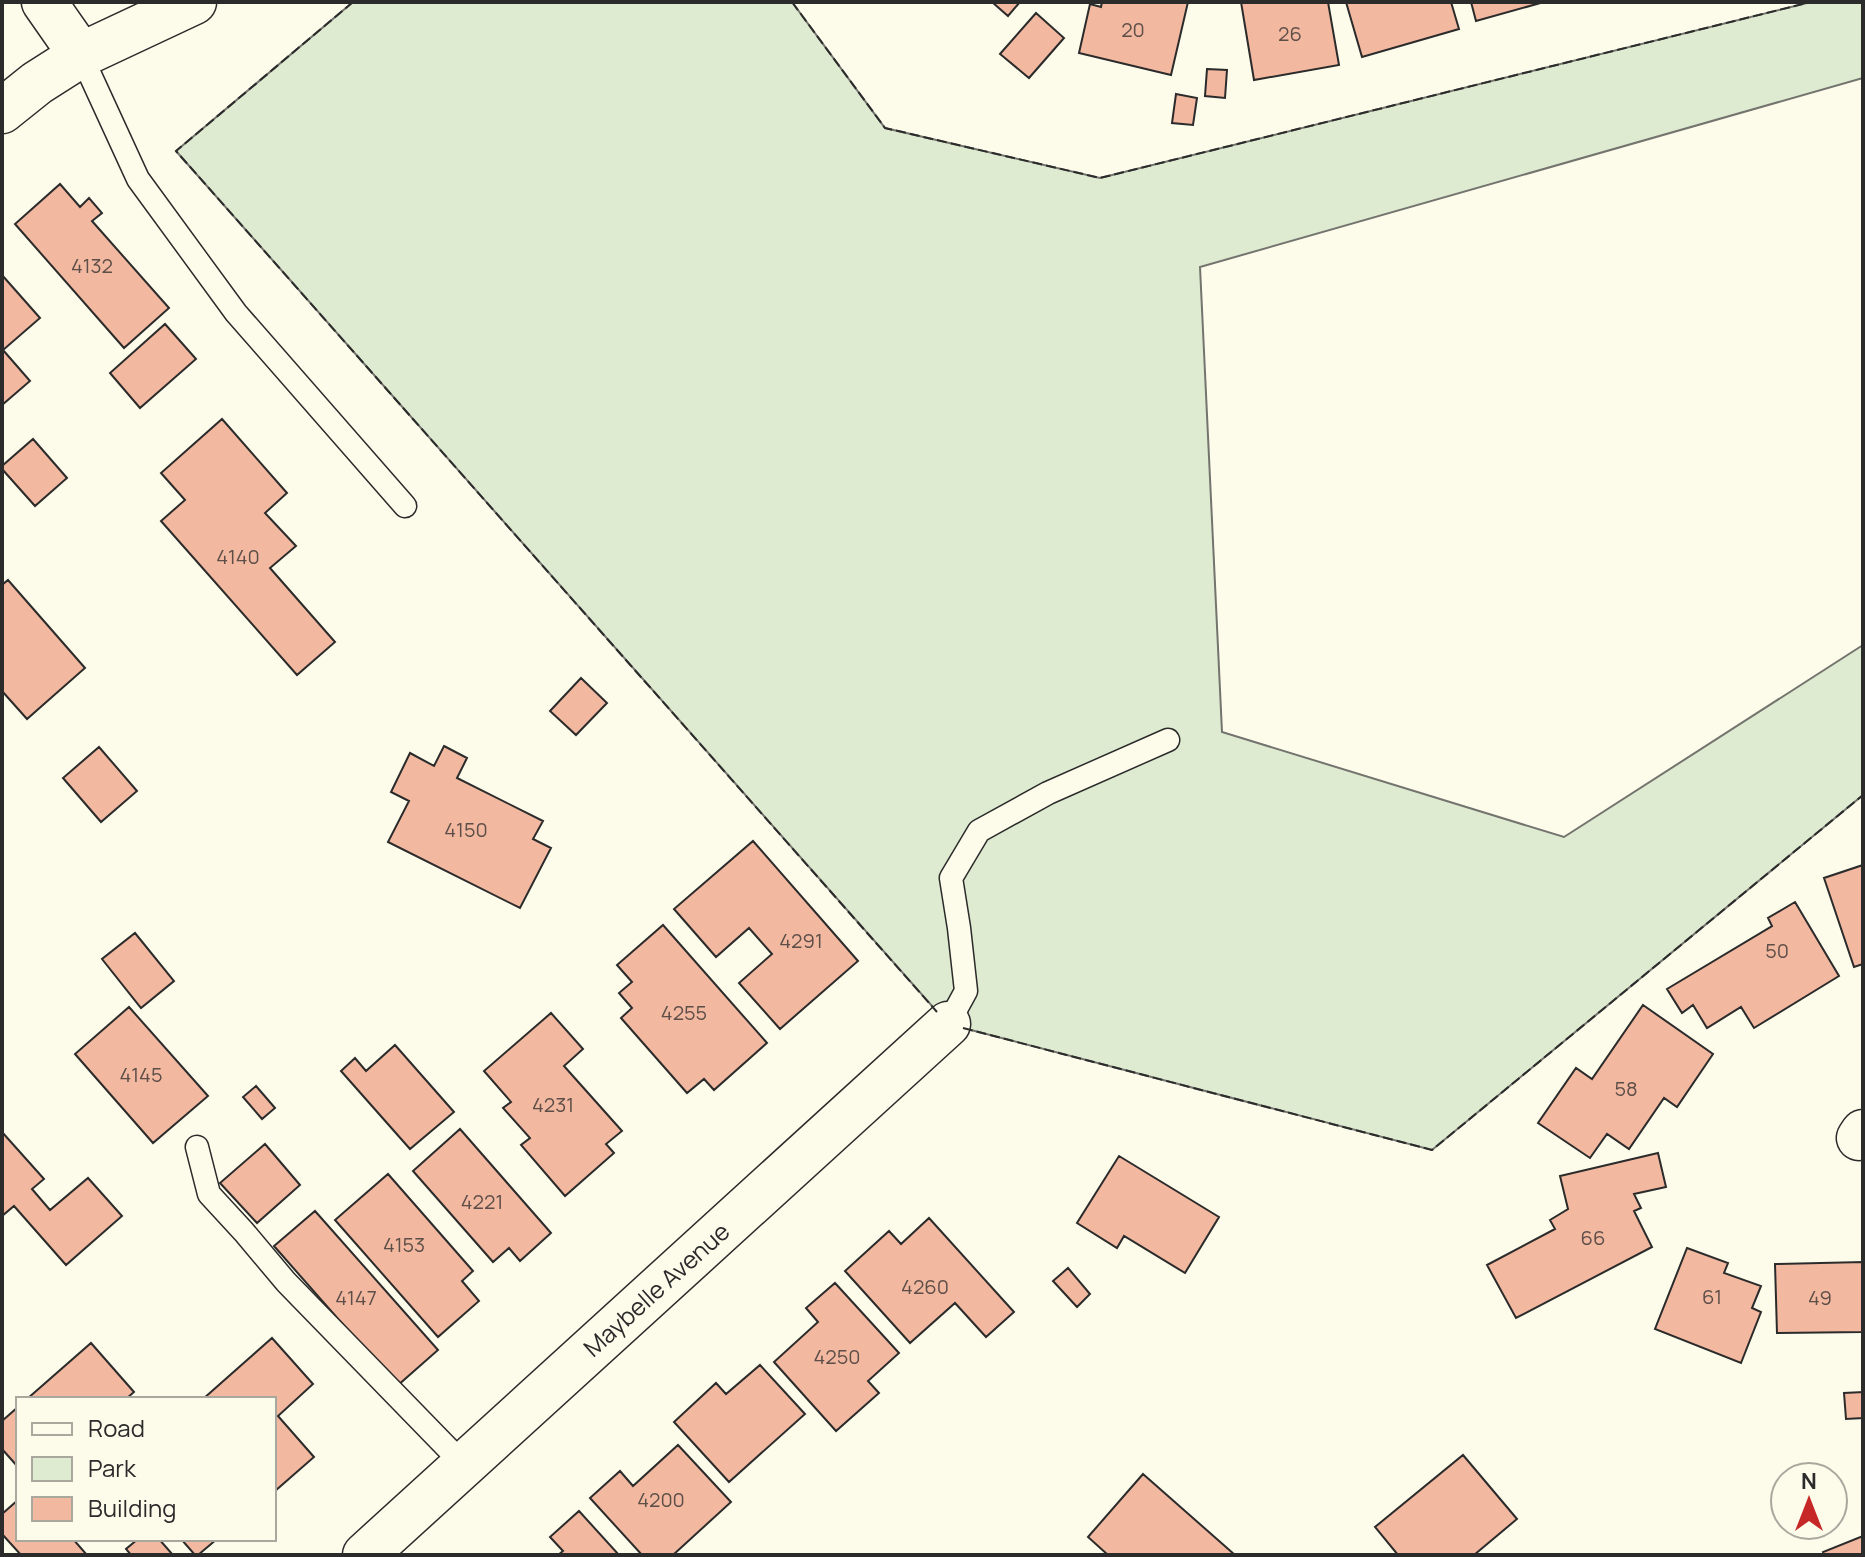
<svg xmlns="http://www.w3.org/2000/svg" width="1865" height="1557" viewBox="0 0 1865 1557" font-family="Manrope,sans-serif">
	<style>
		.green { fill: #deebd1; stroke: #74746e; stroke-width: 2 }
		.building { fill: #f2b8a0; stroke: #2b2b2b; stroke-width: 2 }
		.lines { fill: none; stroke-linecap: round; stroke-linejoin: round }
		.service-casing { stroke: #2b2b2b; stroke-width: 25 }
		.minor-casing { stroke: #2b2b2b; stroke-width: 47 }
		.service { stroke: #fdfbea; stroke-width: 22 }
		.minor { stroke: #fdfbea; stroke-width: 44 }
		.fence { stroke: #2b2b2b; stroke-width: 2; stroke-dasharray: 10 4; stroke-linecap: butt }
		.labels { text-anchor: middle; stroke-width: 6; stroke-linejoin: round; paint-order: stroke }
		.number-label { font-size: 20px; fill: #5d4e48 }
		.street-label { font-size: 24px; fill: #2b2b2b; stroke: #fdfbea }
	</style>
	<rect width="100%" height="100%" fill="#fdfbea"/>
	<!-- green -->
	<path class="green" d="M 353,2 L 792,2 L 885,128 L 1100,178 L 1811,2 L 1863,2 L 1863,78 L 1200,267 L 1222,732 L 1564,837 L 1863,645 L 1863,795 L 1432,1150 L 948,1024 L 176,151 Z"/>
	<!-- building -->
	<path class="building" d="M 992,2 L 1020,2 L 1008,16 Z
		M 1102,2 L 1188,2 L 1171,75 L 1079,53 L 1090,4 L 1101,7 Z
		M 1241,2 L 1328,2 L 1339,65 L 1254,80 Z
		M 1346,2 L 1451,2 L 1459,29 L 1362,57 Z
		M 1471,2 L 1544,2 L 1476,21 Z
		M 1036,13 L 1064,38 L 1029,78 L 1000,54 Z
		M 1207,69 L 1227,70 L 1225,98 L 1205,96 Z
		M 1176,94 L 1197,98 L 1193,125 L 1172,123 Z
		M 60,184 L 80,207 L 89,198 L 102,213 L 92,221 L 169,308 L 124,348 L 15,224 Z
		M 2,275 L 40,318 L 3,350 L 30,381 L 2,405 Z
		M 165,324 L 196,359 L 140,408 L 110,373 Z
		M 222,419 L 287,493 L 265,513 L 296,546 L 270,568 L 335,642 L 297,675 L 161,521 L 185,500 L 161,473 Z
		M 33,439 L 67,478 L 35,506 L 2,469 L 2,466 Z
		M 8,580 L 85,668 L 27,719 L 2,691 L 2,585 Z
		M 581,678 L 607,703 L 576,735 L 550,711 Z
		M 444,746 L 467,758 L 457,778 L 543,821 L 533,839 L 551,848 L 520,908 L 388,842 L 409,801 L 391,792 L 410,753 L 434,766 Z
		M 99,747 L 137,791 L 101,822 L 63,778 Z
		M 753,841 L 858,961 L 780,1029 L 739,983 L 772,954 L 749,928 L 716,957 L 674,909 Z
		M 1863,865 L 1863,964 L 1854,967 L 1824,878 Z
		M 1795,902 L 1839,976 L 1754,1028 L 1741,1007 L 1707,1028 L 1693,1005 L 1682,1013 L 1667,989 L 1772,926 L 1768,918 Z
		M 663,925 L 767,1043 L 714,1090 L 704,1079 L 687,1093 L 621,1018 L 632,1008 L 619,993 L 632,982 L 617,965 Z
		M 135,933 L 174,981 L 141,1008 L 102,959 Z
		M 1643,1005 L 1713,1054 L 1677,1107 L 1664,1098 L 1629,1149 L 1607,1134 L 1590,1158 L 1538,1123 L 1576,1068 L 1592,1079 Z
		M 129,1007 L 208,1096 L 153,1143 L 75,1054 Z
		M 551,1013 L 583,1049 L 564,1066 L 622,1131 L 606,1144 L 614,1153 L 565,1196 L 521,1145 L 530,1138 L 503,1108 L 511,1102 L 484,1071 Z
		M 395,1045 L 454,1112 L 410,1149 L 341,1071 L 355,1058 L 366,1071 Z
		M 256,1086 L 275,1108 L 262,1119 L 243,1097 Z
		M 460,1129 L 551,1233 L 520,1261 L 509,1248 L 493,1262 L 413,1171 Z
		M 2,1132 L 44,1179 L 32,1189 L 50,1210 L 88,1178 L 122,1216 L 66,1265 L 14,1206 L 2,1216 Z
		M 265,1144 L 300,1185 L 257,1223 L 220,1183 Z
		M 1658,1153 L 1666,1187 L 1634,1194 L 1641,1208 L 1634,1211 L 1652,1247 L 1516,1318 L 1487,1265 L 1555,1229 L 1550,1220 L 1568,1209 L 1560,1176 Z
		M 1119,1156 L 1219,1217 L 1185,1273 L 1124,1236 L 1117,1248 L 1077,1223 Z
		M 388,1174 L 473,1271 L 462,1281 L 479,1301 L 438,1337 L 335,1220 Z
		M 315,1211 L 438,1350 L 397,1386 L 274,1246 Z
		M 929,1218 L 1014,1312 L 986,1337 L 955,1303 L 910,1343 L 845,1271 L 889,1231 L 901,1244 Z
		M 1687,1248 L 1728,1263 L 1724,1273 L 1761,1286 L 1752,1308 L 1761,1312 L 1741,1363 L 1655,1329 Z
		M 1863,1262 L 1863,1332 L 1777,1333 L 1775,1264 Z
		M 1068,1268 L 1090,1294 L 1077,1307 L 1053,1281 Z
		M 835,1283 L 899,1353 L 868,1381 L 879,1393 L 836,1431 L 774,1362 L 818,1322 L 806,1308 Z
		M 272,1338 L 313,1384 L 278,1416 L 314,1457 L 275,1491 L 274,1399 L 203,1399 Z
		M 91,1343 L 134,1392 L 126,1399 L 27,1399 Z
		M 760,1365 L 805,1414 L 729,1482 L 674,1422 L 716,1383 L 726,1394 Z
		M 1863,1392 L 1863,1418 L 1846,1419 L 1844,1393 Z
		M 18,1407 L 18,1467 L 2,1449 L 2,1421 Z
		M 678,1445 L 731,1502 L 673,1555 L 642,1555 L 590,1498 L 620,1471 L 633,1486 Z
		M 1463,1455 L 1517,1519 L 1474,1555 L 1398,1555 L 1375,1527 Z
		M 1143,1474 L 1235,1555 L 1108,1555 L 1088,1537 Z
		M 18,1500 L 18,1539 L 73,1539 L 87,1555 L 21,1555 L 2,1534 L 2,1514 Z
		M 579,1511 L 619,1555 L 558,1555 L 563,1551 L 550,1537 Z
		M 1863,1536 L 1863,1555 L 1824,1555 L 1823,1552 Z
		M 138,1539 L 159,1539 L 173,1555 L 131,1555 L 126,1549 Z
		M 181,1539 L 217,1539 L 198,1555 L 195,1555 Z"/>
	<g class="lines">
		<defs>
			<path id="service" d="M 81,55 L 138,179 L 236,313 L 405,506
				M 948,1024 L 966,991 L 959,928 L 951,878 L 979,831 L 1048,793 L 1168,740
				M 197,1147 L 209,1194 L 244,1232 L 286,1282 L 465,1466"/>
			<path id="minor" d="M 44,2 L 81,55
				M 2,111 L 37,83 L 81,55 L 194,2
				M 1859,1138 L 1863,1132
				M 365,1555 L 948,1024"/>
		</defs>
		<!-- service casing -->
		<use href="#service" class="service-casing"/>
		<!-- minor casing -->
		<use href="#minor" class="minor-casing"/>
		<!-- service -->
		<use href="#service" class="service"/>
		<!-- minor -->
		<use href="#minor" class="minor"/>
		<!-- fence -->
		<path class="fence" d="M 353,2 L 176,151 L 937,1012
			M 792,2 L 885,128 L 1100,178 L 1811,2
			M 963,1028 L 1432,1150 L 1863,795"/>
	</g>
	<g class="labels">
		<!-- number labels -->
		<g class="number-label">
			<text x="1133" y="37">20</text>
			<text x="1290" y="41">26</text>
			<text x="92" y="273">4132</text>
			<text x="238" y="564">4140</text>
			<text x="466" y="837">4150</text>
			<text x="801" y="948">4291</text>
			<text x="1777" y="958">50</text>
			<text x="684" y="1020">4255</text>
			<text x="141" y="1082">4145</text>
			<text x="1626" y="1096">58</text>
			<text x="553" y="1112">4231</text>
			<text x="482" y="1209">4221</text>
			<text x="1593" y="1245">66</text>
			<text x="404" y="1252">4153</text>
			<text x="925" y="1294">4260</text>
			<text x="1712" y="1304">61</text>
			<text x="356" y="1305">4147</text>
			<text x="1820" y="1305">49</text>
			<text x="837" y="1364">4250</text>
			<text x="661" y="1507">4200</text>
		</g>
		<!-- street labels -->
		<g class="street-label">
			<text transform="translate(657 1290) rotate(-42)" y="8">Maybelle Avenue</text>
		</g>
	</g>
	<!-- border -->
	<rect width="1865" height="1557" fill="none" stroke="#2b2b2b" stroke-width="8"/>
	<!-- legend -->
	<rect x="16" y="1397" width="260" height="144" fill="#fdfbea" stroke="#a9a89e" stroke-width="2"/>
	<rect x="32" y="1423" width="40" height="12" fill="#fdfbea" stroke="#a9a89e" stroke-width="2"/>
	<text x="88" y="1437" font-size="24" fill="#2b2b2b">Road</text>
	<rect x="32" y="1457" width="40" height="24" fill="#deebd1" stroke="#a9a89e" stroke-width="2"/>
	<text x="88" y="1477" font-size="24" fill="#2b2b2b">Park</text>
	<rect x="32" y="1497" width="40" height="24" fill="#f2b8a0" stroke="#a9a89e" stroke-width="2"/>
	<text x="88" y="1517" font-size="24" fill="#2b2b2b">Building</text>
	<!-- north arrow -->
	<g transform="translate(1809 1501)"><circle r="38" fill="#fdfbea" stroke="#a9a89e" stroke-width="2"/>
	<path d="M0-6L14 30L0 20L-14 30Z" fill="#c62828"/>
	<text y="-12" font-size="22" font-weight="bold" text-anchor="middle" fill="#2b2b2b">N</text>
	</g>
</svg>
